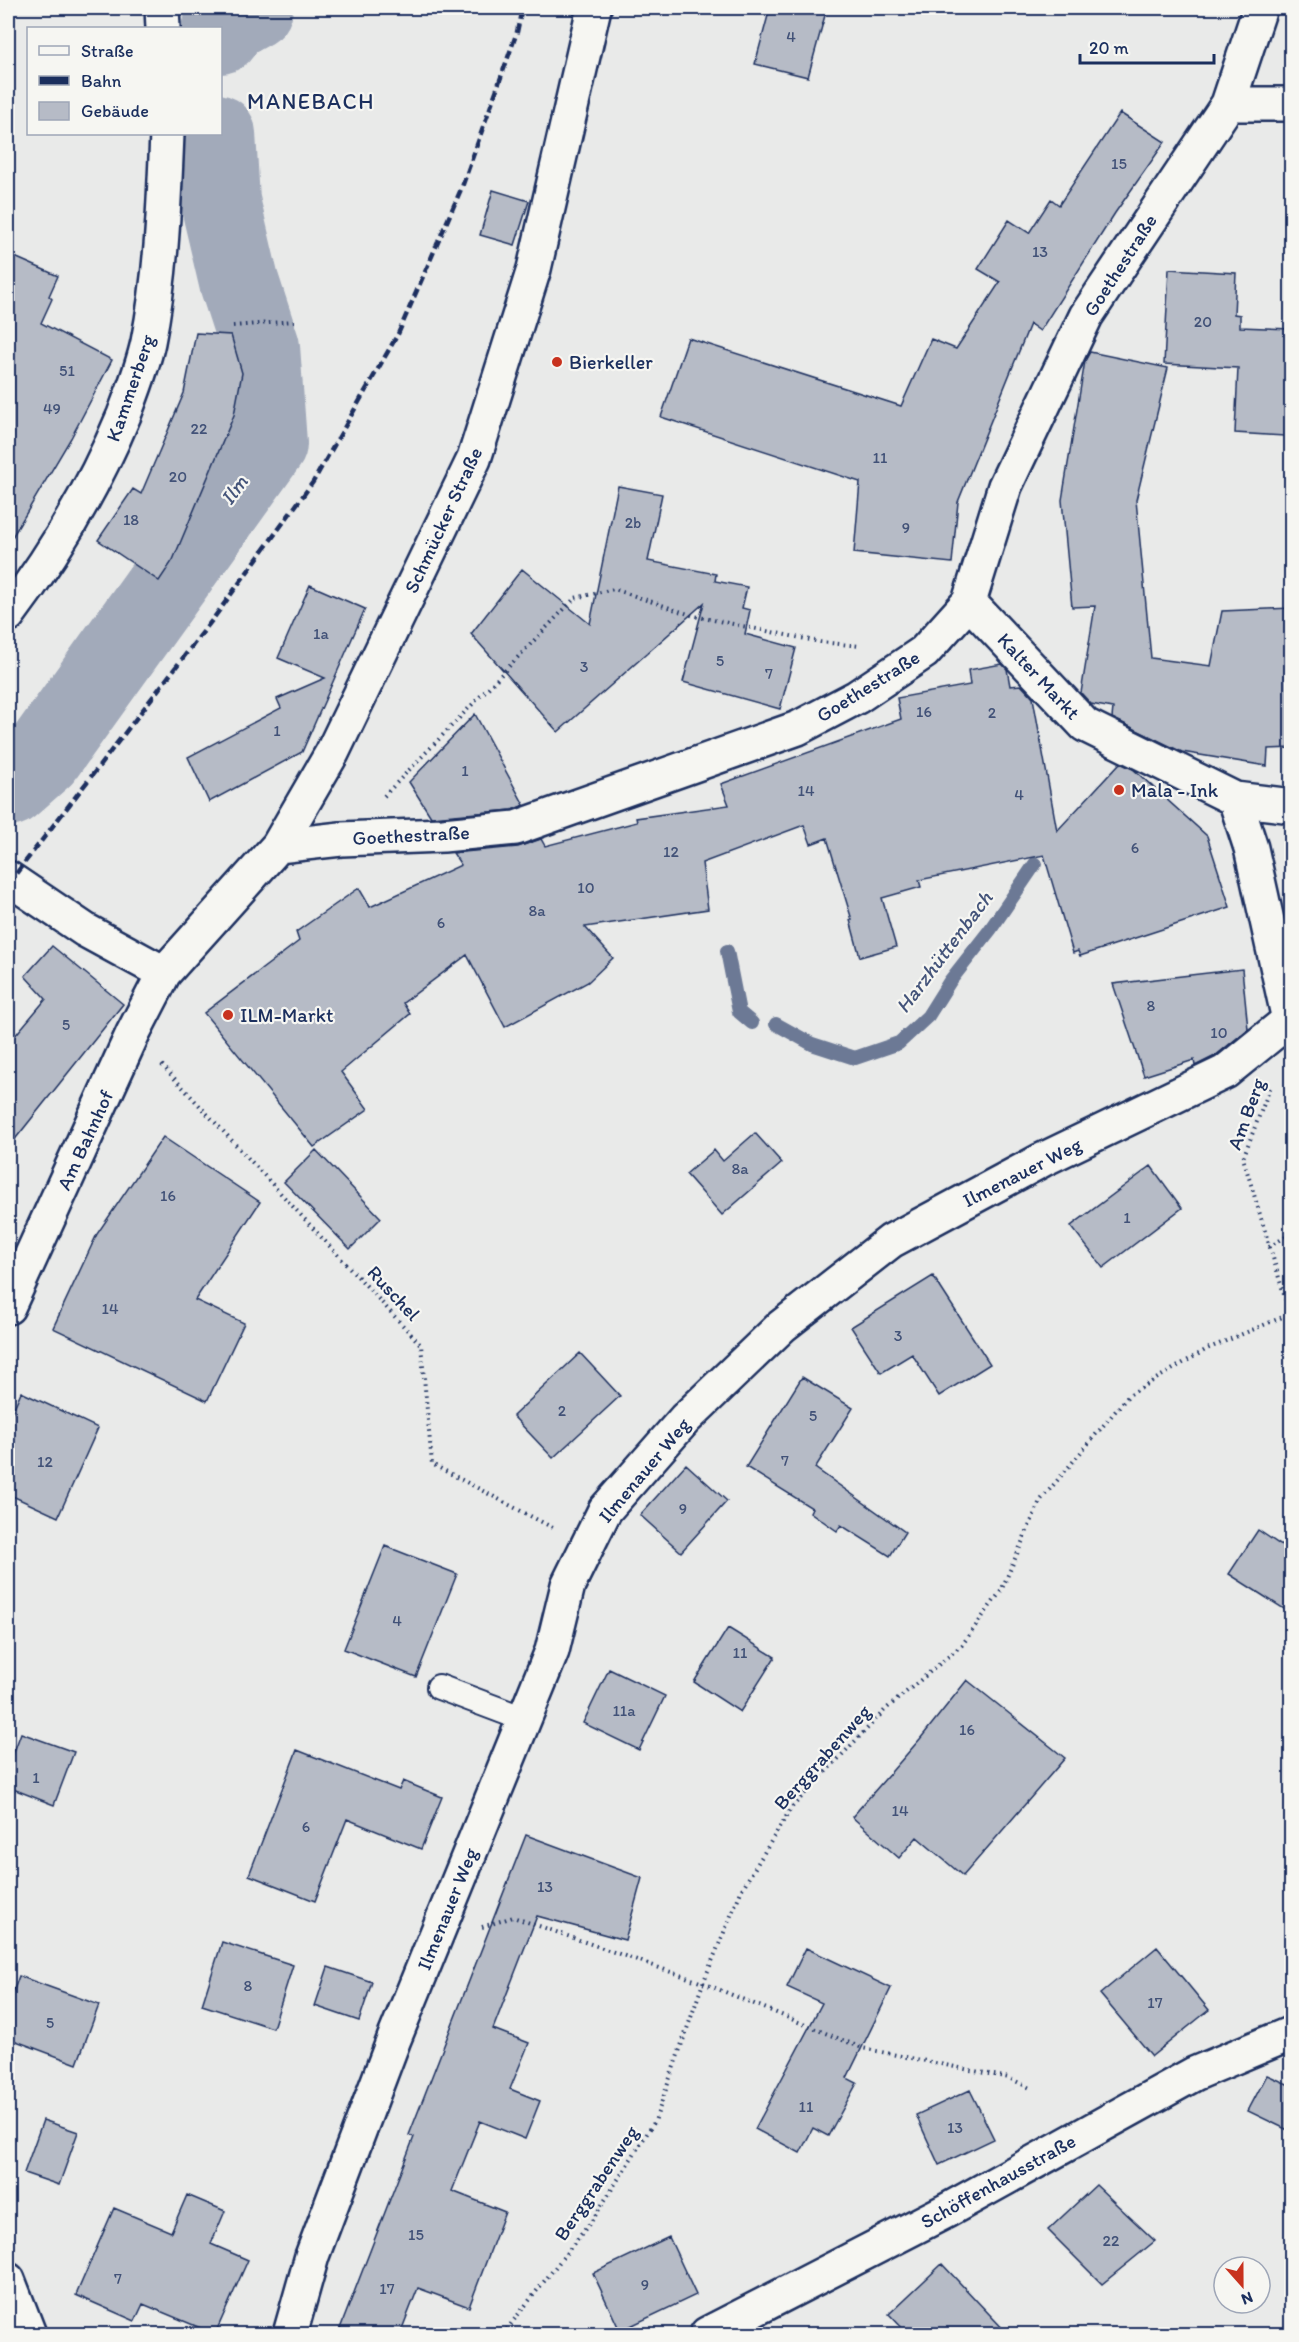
<svg xmlns="http://www.w3.org/2000/svg" width="1299" height="2342" viewBox="0 0 1299 2342" font-family="Itim,sans-serif">
	<style>
		.lines { fill: none; stroke-linecap: round; stroke-linejoin: round }
		.stream { stroke: #6c7995; stroke-width: 14 }
		.river { stroke: #a2aaba; stroke-width: 80 }
		.building { fill: #b6bbc6; stroke: #1b2f5e; stroke-width: 1.5 }
		.lane-casing { stroke: #1b2f5e; stroke-width: 28 }
		.street-casing { stroke: #1b2f5e; stroke-width: 38 }
		.secondary-casing { stroke: #1b2f5e; stroke-width: 38 }
		.path { stroke: #1b2f5e; stroke-width: 4; stroke-dasharray: 1.5 4.5; stroke-linecap: butt }
		.lane { stroke: #f6f6f2; stroke-width: 24 }
		.street { stroke: #f6f6f2; stroke-width: 33 }
		.secondary { stroke: #f6f6f2; stroke-width: 33 }
		.rail { stroke: #1b2f5e; stroke-width: 4.5; stroke-dasharray: 9 4.5; stroke-linecap: butt }
		.poi-dot { fill: #c8321e; stroke: #f6f6f2; stroke-width: 2 }
		.labels { text-anchor: middle; stroke-width: 4.5; stroke-linejoin: round; paint-order: stroke }
		.number-label { font-size: 16px; fill: #425278 }
		.street-label { font-size: 20px; fill: #1b2f5e; stroke: #f6f6f2 }
		.poi-label { font-size: 20px; fill: #1b2f5e; stroke: #f6f6f2; text-anchor: start }
		.water-label { font-size: 21px; font-style: italic; fill: #44547a; stroke: #f6f6f2 }
		.quarter-label { font-size: 22px; letter-spacing: 1.5px; fill: #1b2f5e; stroke: #f6f6f2 }
	</style>
	<rect width="100%" height="100%" fill="#e9eae9"/>
	<filter id="ink" filterUnits="userSpaceOnUse"><feTurbulence type="fractalNoise" baseFrequency=".0167" numOctaves="2"/><feDisplacementMap in="SourceGraphic" scale="12" xChannelSelector="R" yChannelSelector="G"/><feConvolveMatrix kernelMatrix="1 2 1 2 8 2 1 2 1" color-interpolation-filters="sRGB"/></filter>
	<g filter="url(#ink)">
		<g class="lines">
			<!-- stream -->
			<path class="stream" d="M 727,951 L 739,1012 L 752,1023
				M 776,1024 L 812,1044 L 855,1058 L 899,1043 L 928,1016 L 950,981 L 990,930 L 1035,864"/>
			<!-- river -->
			<path class="river" d="M 220,34 L 228,22 L 253,8
				M 8,787 L 43,756 L 267,444 L 260,347 L 239,282 L 220,201 L 216,134"/>
		</g>
		<!-- building -->
		<path class="building" d="M 770,8 L 827,8 L 808,77 L 755,64 Z
			M 1120,113 L 1165,142 L 1115,213 L 1040,331 L 1030,324 L 958,502 L 952,563 L 854,553 L 860,482 L 661,417 L 688,338 L 901,406 L 931,339 L 956,349 L 1000,282 L 978,269 L 1009,220 L 1029,233 L 1051,199 L 1059,205 Z
			M 493,190 L 529,201 L 515,245 L 480,235 Z
			M 8,254 L 58,276 L 49,296 L 52,299 L 41,323 L 112,360 L 71,438 L 8,544 Z
			M 1169,269 L 1236,273 L 1234,314 L 1240,315 L 1240,327 L 1292,329 L 1292,371 L 1289,370 L 1285,436 L 1235,433 L 1238,368 L 1164,364 Z
			M 196,333 L 231,335 L 242,373 L 234,415 L 173,560 L 159,581 L 98,540 L 133,489 L 141,494 L 184,393 Z
			M 1090,352 L 1168,368 L 1136,500 L 1151,658 L 1211,666 L 1222,611 L 1292,608 L 1292,748 L 1268,749 L 1267,766 L 1182,752 L 1112,718 L 1113,708 L 1091,704 L 1081,693 L 1095,606 L 1072,607 L 1062,500 L 1085,361 Z
			M 618,486 L 662,494 L 648,561 L 716,574 L 715,581 L 747,587 L 742,608 L 750,610 L 745,634 L 796,648 L 780,709 L 683,682 L 704,603 L 558,732 L 471,634 L 522,569 L 590,624 Z
			M 310,585 L 365,609 L 302,752 L 209,802 L 188,757 L 281,708 L 277,699 L 325,678 L 278,658 Z
			M 1002,664 L 1007,669 L 1010,686 L 1021,685 L 1033,698 L 1057,831 L 1120,763 L 1133,769 L 1207,836 L 1230,907 L 1080,956 L 1078,951 L 1073,953 L 1044,855 L 919,880 L 921,887 L 882,898 L 896,947 L 860,957 L 850,920 L 852,920 L 827,838 L 811,844 L 804,825 L 702,863 L 708,909 L 585,927 L 613,958 L 588,982 L 505,1027 L 467,955 L 403,1003 L 410,1014 L 341,1072 L 368,1109 L 314,1147 L 204,1013 L 299,941 L 296,932 L 359,888 L 370,907 L 461,865 L 453,853 L 518,847 L 541,839 L 545,846 L 637,822 L 636,818 L 729,805 L 721,784 L 901,719 L 897,698 L 970,685 L 968,670 Z
			M 475,714 L 524,805 L 512,810 L 431,817 L 409,782 Z
			M 52,946 L 123,1004 L 8,1148 L 8,1044 L 46,999 L 25,976 Z
			M 1242,969 L 1248,1029 L 1215,1056 L 1195,1066 L 1194,1060 L 1144,1076 L 1113,984 Z
			M 755,1133 L 782,1163 L 722,1215 L 686,1174 L 714,1150 L 723,1161 Z
			M 163,1137 L 260,1202 L 195,1300 L 244,1323 L 207,1401 L 53,1328 L 97,1234 Z
			M 316,1150 L 381,1218 L 350,1249 L 284,1182 Z
			M 1151,1166 L 1182,1208 L 1103,1268 L 1071,1226 Z
			M 933,1276 L 990,1364 L 939,1396 L 912,1354 L 881,1373 L 851,1327 Z
			M 580,1353 L 620,1396 L 553,1458 L 513,1416 Z
			M 802,1377 L 853,1408 L 815,1468 L 905,1532 L 890,1556 L 841,1525 L 837,1531 L 810,1512 L 812,1508 L 746,1467 Z
			M 21,1392 L 98,1428 L 58,1517 L 8,1494 L 8,1421 Z
			M 686,1464 L 727,1501 L 681,1552 L 640,1515 Z
			M 1258,1530 L 1292,1553 L 1292,1614 L 1229,1574 Z
			M 385,1546 L 457,1574 L 416,1677 L 344,1649 Z
			M 728,1628 L 775,1657 L 740,1712 L 694,1682 Z
			M 609,1669 L 665,1696 L 639,1750 L 583,1723 Z
			M 967,1680 L 1065,1758 L 963,1876 L 917,1837 L 899,1858 L 852,1817 L 920,1739 Z
			M 21,1733 L 74,1752 L 54,1805 L 8,1787 L 8,1768 Z
			M 297,1750 L 399,1790 L 403,1781 L 442,1797 L 421,1849 L 347,1819 L 315,1901 L 249,1875 Z
			M 526,1835 L 642,1878 L 625,1940 L 537,1916 L 493,2029 L 529,2043 L 510,2089 L 540,2101 L 525,2139 L 480,2121 L 452,2191 L 505,2212 L 469,2307 L 418,2288 L 400,2334 L 338,2334 L 414,2137 L 409,2135 Z
			M 222,1942 L 293,1965 L 273,2028 L 202,2005 Z
			M 1157,1947 L 1209,2010 L 1152,2056 L 1100,1994 Z
			M 806,1948 L 891,1988 L 847,2078 L 857,2083 L 828,2136 L 813,2128 L 800,2153 L 755,2129 L 822,2003 L 787,1987 Z
			M 328,1967 L 372,1982 L 359,2021 L 315,2006 Z
			M 19,1976 L 99,2005 L 77,2064 L 8,2038 L 8,2006 Z
			M 1267,2075 L 1292,2086 L 1292,2132 L 1248,2111 Z
			M 970,2090 L 994,2139 L 939,2165 L 916,2115 Z
			M 43,2120 L 78,2132 L 59,2185 L 24,2173 Z
			M 1096,2185 L 1155,2241 L 1102,2284 L 1048,2230 Z
			M 187,2195 L 225,2211 L 211,2244 L 248,2260 L 215,2334 L 143,2304 L 135,2321 L 76,2295 L 114,2208 L 171,2232 Z
			M 669,2237 L 696,2295 L 620,2331 L 593,2273 Z
			M 942,2264 L 1008,2334 L 908,2334 L 889,2314 Z"/>
		<g class="lines">
			<defs>
				<path id="lane" d="M 439,1687 L 524,1719"/>
				<path id="street" d="M 1228,104 L 1292,104
					M 969,602 L 1085,725 L 1235,799 L 1292,806
					M 278,846 L 341,839 L 443,835 L 516,828 L 798,728 L 857,697 L 924,652 L 969,602 L 1005,486 L 1086,316 L 1228,104 L 1260,8
					M 8,878 L 85,930 L 164,973
					M 8,1307 L 133,1033 L 164,973 L 278,846 L 332,753 L 474,459 L 534,269 L 594,8
					M 8,2280 L 29,2334
					M 290,2334 L 312,2256 L 394,2039 L 552,1651 L 568,1585 L 605,1510 L 685,1419 L 782,1326 L 891,1241 L 1042,1160 L 1225,1072 L 1289,1020 L 1251,848 L 1235,799
					M 707,2334 L 946,2211 L 1194,2074 L 1292,2033"/>
				<path id="secondary" d="M 162,8 L 163,28
					M 8,615 C 55,553 94,487 124,415 C 133,391 143,366 148,342 C 162,273 164,203 167,134"/>
			</defs>
			<!-- lane casing -->
			<use href="#lane" class="lane-casing"/>
			<!-- street casing -->
			<use href="#street" class="street-casing"/>
			<!-- secondary casing -->
			<use href="#secondary" class="secondary-casing"/>
			<!-- path -->
			<path class="path" d="M 233,326 L 294,321
				M 384,796 L 575,598 L 614,589 L 694,616 L 820,642 L 860,646
				M 162,1065 L 421,1345 L 432,1464 L 553,1528
				M 1270,1088 L 1243,1158 L 1292,1321
				M 1269,1247 L 1292,1233
				M 482,1927 L 513,1917 L 703,1983 L 862,2048 L 1009,2078 L 1030,2088
				M 503,2334 L 593,2219 L 655,2121 L 703,1983 L 742,1889 L 792,1807 L 886,1709 L 962,1645 L 1001,1591 L 1040,1501 L 1129,1395 L 1207,1349 L 1292,1313"/>
			<!-- lane -->
			<use href="#lane" class="lane"/>
			<!-- street -->
			<use href="#street" class="street"/>
			<!-- secondary -->
			<use href="#secondary" class="secondary"/>
			<!-- rail -->
			<path class="rail" d="M 8,884 L 213,619 L 313,482 L 398,334 L 462,187 L 517,32 L 522,8"/>
		</g>
	</g>
	<!-- markers -->
	<g class="poi-dot">
		<circle cx="557" cy="362" r="6"/>
		<circle cx="1119" cy="790" r="6"/>
		<circle cx="228" cy="1015" r="6"/>
	</g>
	<g class="labels">
		<!-- number labels -->
		<g class="number-label">
			<text x="791" y="42">4</text>
			<text x="1119" y="169">15</text>
			<text x="1040" y="257">13</text>
			<text x="1203" y="327">20</text>
			<text x="67" y="376">51</text>
			<text x="52" y="414">49</text>
			<text x="199" y="434">22</text>
			<text x="880" y="463">11</text>
			<text x="178" y="482">20</text>
			<text x="131" y="525">18</text>
			<text x="633" y="528">2b</text>
			<text x="906" y="533">9</text>
			<text x="321" y="639">1a</text>
			<text x="720" y="666">5</text>
			<text x="584" y="672">3</text>
			<text x="769" y="679">7</text>
			<text x="924" y="717">16</text>
			<text x="992" y="718">2</text>
			<text x="277" y="736">1</text>
			<text x="465" y="776">1</text>
			<text x="806" y="796">14</text>
			<text x="1019" y="800">4</text>
			<text x="1135" y="853">6</text>
			<text x="671" y="857">12</text>
			<text x="586" y="893">10</text>
			<text x="537" y="916">8a</text>
			<text x="441" y="928">6</text>
			<text x="1151" y="1011">8</text>
			<text x="66" y="1030">5</text>
			<text x="1219" y="1038">10</text>
			<text x="740" y="1174">8a</text>
			<text x="168" y="1201">16</text>
			<text x="1127" y="1223">1</text>
			<text x="110" y="1314">14</text>
			<text x="898" y="1341">3</text>
			<text x="562" y="1416">2</text>
			<text x="813" y="1421">5</text>
			<text x="785" y="1466">7</text>
			<text x="45" y="1467">12</text>
			<text x="683" y="1514">9</text>
			<text x="397" y="1626">4</text>
			<text x="740" y="1658">11</text>
			<text x="624" y="1716">11a</text>
			<text x="967" y="1735">16</text>
			<text x="36" y="1783">1</text>
			<text x="900" y="1816">14</text>
			<text x="306" y="1832">6</text>
			<text x="545" y="1892">13</text>
			<text x="248" y="1991">8</text>
			<text x="1155" y="2008">17</text>
			<text x="50" y="2028">5</text>
			<text x="806" y="2112">11</text>
			<text x="955" y="2133">13</text>
			<text x="416" y="2240">15</text>
			<text x="1111" y="2246">22</text>
			<text x="118" y="2284">7</text>
			<text x="645" y="2290">9</text>
			<text x="387" y="2294">17</text>
		</g>
		<!-- street labels -->
		<g class="street-label">
			<text transform="translate(1120 265) rotate(-57)" y="7">Goethestraße</text>
			<text transform="translate(130 388) rotate(-71)" y="7">Kammerberg</text>
			<text transform="translate(443 520) rotate(-65)" y="7">Schmücker Straße</text>
			<text transform="translate(1039 676) rotate(47)" y="7">Kalter Markt</text>
			<text transform="translate(868 686) rotate(-32)" y="7">Goethestraße</text>
			<text transform="translate(411 835) rotate(-3)" y="7">Goethestraße</text>
			<text transform="translate(1246 1114) rotate(-70)" y="7">Am Berg</text>
			<text transform="translate(85 1140) rotate(-65)" y="7">Am Bahnhof</text>
			<text transform="translate(1022 1172) rotate(-27)" y="7">Ilmenauer Weg</text>
			<text transform="translate(394 1293) rotate(47)" y="7">Ruschel</text>
			<text transform="translate(644 1470) rotate(-50)" y="7">Ilmenauer Weg</text>
			<text transform="translate(822 1757) rotate(-48)" y="7">Berggrabenweg</text>
			<text transform="translate(447 1909) rotate(-68)" y="7">Ilmenauer Weg</text>
			<text transform="translate(998 2181) rotate(-29)" y="7">Schöffenhausstraße</text>
			<text transform="translate(596 2183) rotate(-56)" y="7">Berggrabenweg</text>
		</g>
		<!-- poi labels -->
		<g class="poi-label">
			<text x="569" y="369">Bierkeller</text>
			<text x="1131" y="797">Mala - Ink</text>
			<text x="240" y="1022">ILM-Markt</text>
		</g>
		<!-- water labels -->
		<g class="water-label">
			<text transform="translate(234 490) rotate(-54)" y="7">Ilm</text>
			<text transform="translate(944 952) rotate(-53)" y="7">Harzhüttenbach</text>
		</g>
		<!-- quarter labels -->
		<g class="quarter-label">
			<text x="311" y="109">MANEBACH</text>
		</g>
	</g>
	<!-- margin -->
	<rect width="1299" height="2342" fill="none" stroke="#f6f6f2" stroke-width="30"/>
	<rect x="15" y="15" width="1269" height="2312" fill="none" stroke="#1b2f5e" stroke-width="2" filter="url(#ink)"/>
	<!-- legend -->
	<rect x="27" y="27" width="195" height="108" fill="#f6f6f2" stroke="#9ea6b7" stroke-width="1.5"/>
	<rect x="39" y="46" width="30" height="9" fill="#f6f6f2" stroke="#9ea6b7" stroke-width="1.5"/>
	<text x="81" y="57" font-size="18" fill="#1b2f5e">Straße</text>
	<rect x="39" y="76" width="30" height="9" fill="#1b2f5e" stroke="#9ea6b7" stroke-width="1.5"/>
	<text x="81" y="87" font-size="18" fill="#1b2f5e">Bahn</text>
	<rect x="39" y="102" width="30" height="18" fill="#b6bbc6" stroke="#9ea6b7" stroke-width="1.5"/>
	<text x="81" y="117" font-size="18" fill="#1b2f5e">Gebäude</text>
	<!-- north arrow -->
	<g transform="translate(1242 2285) rotate(159)"><circle r="28" fill="#f6f6f2" stroke="#9ea6b7" stroke-width="1.5"/>
	<path d="M0-4.5L10 22L0 15L-10 22Z" fill="#c8321e"/>
	<text y="-9" font-size="16" font-weight="bold" text-anchor="middle" fill="#1b2f5e">N</text>
	</g>
	<!-- scale -->
	<path d="M1080 54v9h134v-9" fill="none" stroke="#1b2f5e" stroke-width="3"/>
	<text x="1089" y="54" font-size="18" fill="#1b2f5e" stroke="#f6f6f2" stroke-width="4.5" paint-order="stroke">20 m</text>
</svg>
